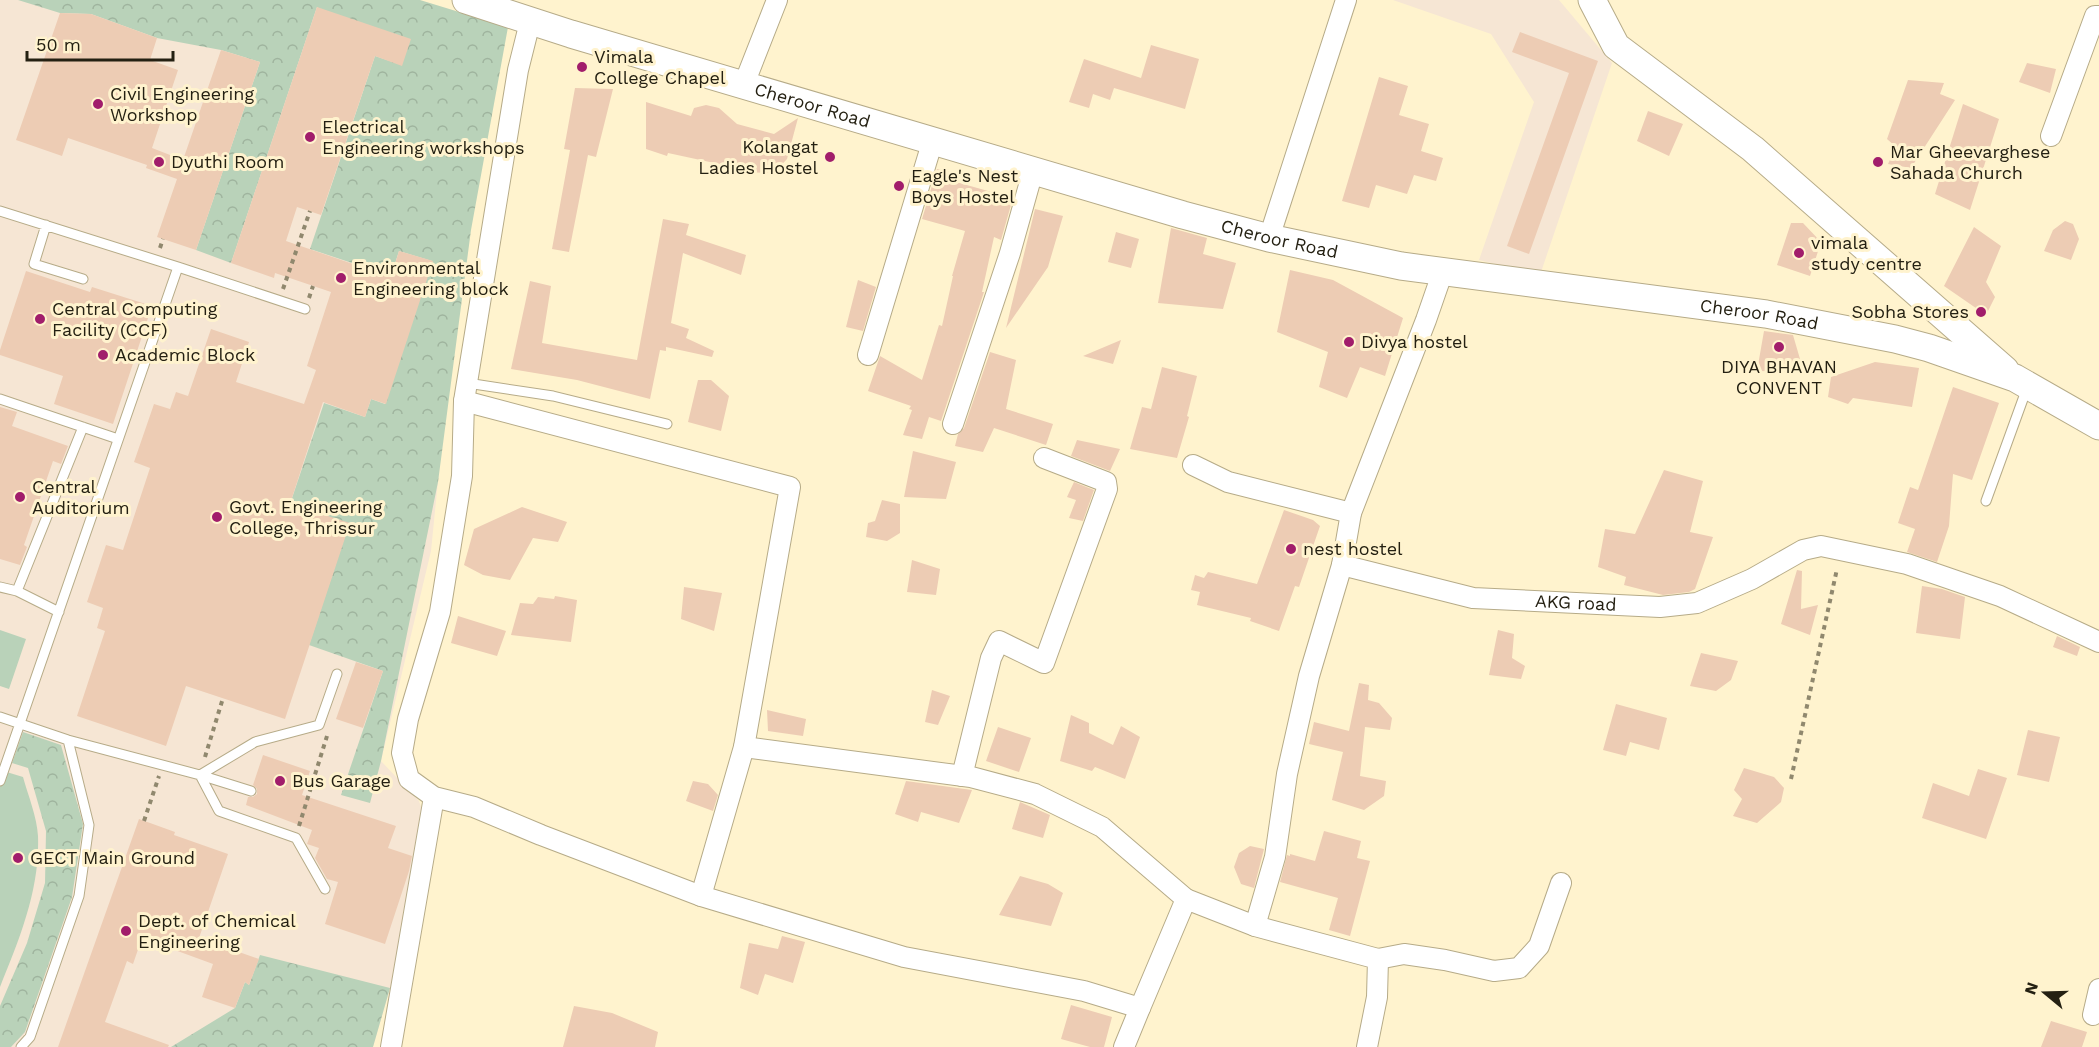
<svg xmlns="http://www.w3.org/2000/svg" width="2099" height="1047" viewBox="0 0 2099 1047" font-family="'Work Sans',sans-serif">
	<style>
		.education { fill: #f6e6d4 }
		.forest { fill: url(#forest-crowns) }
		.pitch { fill: #b9d2b9 }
		.building { fill: #edccb4 }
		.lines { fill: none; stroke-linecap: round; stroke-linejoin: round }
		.service-casing { stroke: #b6ab88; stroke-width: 11 }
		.minor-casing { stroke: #b6ab88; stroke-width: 22 }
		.secondary-casing { stroke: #b6ab88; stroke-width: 29 }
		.path { stroke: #90886e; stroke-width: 4; stroke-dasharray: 4.5 4.5; stroke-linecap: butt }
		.service { stroke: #fff; stroke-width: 9 }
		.minor { stroke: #fff; stroke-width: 20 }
		.secondary { stroke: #fff; stroke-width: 27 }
		.poi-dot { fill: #a11d6b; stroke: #fff3ce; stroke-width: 2 }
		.labels { text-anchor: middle; stroke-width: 6; stroke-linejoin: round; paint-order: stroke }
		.poi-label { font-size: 18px; fill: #242012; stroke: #fff3ce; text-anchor: start }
		.street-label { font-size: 18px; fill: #242012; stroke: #fff3ce }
	</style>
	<defs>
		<pattern id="forest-crowns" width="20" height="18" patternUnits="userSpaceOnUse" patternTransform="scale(1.5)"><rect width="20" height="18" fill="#b9d2b9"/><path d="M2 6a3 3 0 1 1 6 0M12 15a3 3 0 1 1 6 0" fill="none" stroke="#9fb49e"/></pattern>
	</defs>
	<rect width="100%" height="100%" fill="#fff3ce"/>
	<!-- education -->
	<path class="education" d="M 0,0 L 420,0 L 453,332 L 431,551 L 381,761 L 419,801 L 427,825 L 408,926 L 373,1047 L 0,1047 Z
		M 1393,0 L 1559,0 L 1612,63 L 1540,275 L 1479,260 L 1534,102 L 1491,34 Z"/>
	<!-- forest -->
	<path class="forest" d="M 18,0 L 420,0 L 508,27 L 471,230 L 438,482 L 381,761 L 370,803 L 341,795 L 383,671 L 309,645 L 349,524 L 290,504 L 324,403 L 365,417 L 371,399 L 385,404 L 432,261 L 399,251 L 391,276 L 310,249 L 375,56 L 402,65 L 317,7 L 231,263 L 196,250 L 260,62 L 221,50 L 157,38 L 91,14 L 60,13 Z
		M 23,732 L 61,745 L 83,824 L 72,897 L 25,1032 L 11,1047 L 0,1047 L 0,1006 L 27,943 L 45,883 L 46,831 L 28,768 L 12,763 Z
		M 260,955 L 390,988 L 373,1047 L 171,1047 L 235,1008 L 245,982 L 249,985 Z"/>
	<!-- pitch -->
	<path class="pitch" d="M 0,630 L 26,639 L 9,689 L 0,686 Z
		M 0,770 L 23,777 C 28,795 37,817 38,836 C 40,889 20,938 0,987 Z"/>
	<!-- building -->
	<path class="building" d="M 317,7 L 411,39 L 402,66 L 375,56 L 321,215 L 297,207 L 286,241 L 391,277 L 399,251 L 433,261 L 386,404 L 371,399 L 365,417 L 323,402 L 290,504 L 350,523 L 285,719 L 186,686 L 166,746 L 77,716 L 105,631 L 97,628 L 103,608 L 87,602 L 106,545 L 123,550 L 150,468 L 134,462 L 154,404 L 170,409 L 176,392 L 188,396 L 211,329 L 249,342 L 236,382 L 304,404 L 316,370 L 307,366 L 331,292 L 275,273 L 274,278 L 231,263 Z
		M 60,13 L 91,14 L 157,38 L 150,60 L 178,70 L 152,148 L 183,160 L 221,50 L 260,62 L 196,250 L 157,237 L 177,179 L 146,168 L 147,165 L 68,138 L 62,156 L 16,140 Z
		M 1520,32 L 1598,61 L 1529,254 L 1507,246 L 1569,73 L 1512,52 Z
		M 1151,45 L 1199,59 L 1185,109 L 1114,88 L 1110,100 L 1093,94 L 1089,108 L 1069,102 L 1084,59 L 1141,78 Z
		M 2027,63 L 2056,69 L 2050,93 L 2019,82 Z
		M 1379,77 L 1408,86 L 1399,115 L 1429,124 L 1421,151 L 1443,158 L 1436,181 L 1414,175 L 1407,194 L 1376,185 L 1369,208 L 1342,201 Z
		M 1908,80 L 1944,83 L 1940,94 L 1955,100 L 1911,168 L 1888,164 L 1896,147 L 1887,139 Z
		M 575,88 L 613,89 L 596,157 L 588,155 L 569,252 L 552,249 L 570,150 L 564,149 Z
		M 646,102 L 691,116 L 694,108 L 706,105 L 719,108 L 737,124 L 774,134 L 798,118 L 787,159 L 774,173 L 740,172 L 742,169 L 668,153 L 667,156 L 646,149 Z
		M 1963,104 L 1999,119 L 1970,210 L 1935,194 Z
		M 1648,111 L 1683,124 L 1669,156 L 1637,141 Z
		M 937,169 L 958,174 L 956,182 L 1013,198 L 1001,240 L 994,237 L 982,292 L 984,292 L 941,421 L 929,417 L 922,439 L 903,435 L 912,410 L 909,409 L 911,406 L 868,391 L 880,356 L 922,380 L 939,325 L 942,326 L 953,276 L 952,276 L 965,231 L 922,219 Z
		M 1035,209 L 1063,216 L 1048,267 L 1006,328 Z
		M 663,219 L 689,224 L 686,235 L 746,255 L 741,275 L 683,253 L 671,323 L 689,329 L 686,338 L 714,351 L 712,357 L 666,347 L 666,351 L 660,350 L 650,399 L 577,380 L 511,369 L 530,281 L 551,286 L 542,343 L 637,360 Z
		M 2065,221 L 2073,224 L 2079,239 L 2071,260 L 2044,251 L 2053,230 Z
		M 1791,223 L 1803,223 L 1821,242 L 1810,276 L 1777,265 Z
		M 1974,227 L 2001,246 L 1986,282 L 1995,297 L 1986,315 L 1944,286 Z
		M 1171,228 L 1207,238 L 1203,254 L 1236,263 L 1223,309 L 1158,303 Z
		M 1116,232 L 1139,239 L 1131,268 L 1108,262 Z
		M 1290,270 L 1333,280 L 1403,318 L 1385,376 L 1360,367 L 1347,398 L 1319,387 L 1328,352 L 1277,332 Z
		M 26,271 L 90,292 L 92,287 L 152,306 L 113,424 L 54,404 L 63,376 L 0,355 L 0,350 Z
		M 858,280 L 876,287 L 863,331 L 846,327 Z
		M 1764,331 L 1793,335 L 1800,359 L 1794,372 L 1757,371 Z
		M 1121,340 L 1113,364 L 1083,356 Z
		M 990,352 L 1016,360 L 1006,409 L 1053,424 L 1046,445 L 994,428 L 983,452 L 955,446 L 958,434 L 964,428 Z
		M 1875,362 L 1919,368 L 1912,407 L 1853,398 L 1848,404 L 1828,397 L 1831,377 Z
		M 1162,367 L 1197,376 L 1187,416 L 1189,417 L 1177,458 L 1130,449 L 1142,407 L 1151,409 Z
		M 698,380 L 711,380 L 729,396 L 721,431 L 688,422 Z
		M 1953,387 L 1999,403 L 1972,480 L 1953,474 L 1949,526 L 1937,562 L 1907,552 L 1915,529 L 1898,523 L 1910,487 L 1918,490 Z
		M 0,407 L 17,412 L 12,426 L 68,446 L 61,464 L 53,461 L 24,545 L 27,547 L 20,565 L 0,559 Z
		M 1077,440 L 1120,449 L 1110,471 L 1071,456 Z
		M 913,451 L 956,462 L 946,499 L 904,497 Z
		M 1664,470 L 1703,481 L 1690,532 L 1713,537 L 1695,589 L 1689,592 L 1663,595 L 1624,585 L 1626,577 L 1598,567 L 1605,529 L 1635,534 Z
		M 1074,482 L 1094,490 L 1083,521 L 1069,518 L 1076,500 L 1067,497 Z
		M 882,500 L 900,504 L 900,533 L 887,541 L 866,537 L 868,523 L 875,521 Z
		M 522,507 L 567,522 L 558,542 L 533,538 L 510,580 L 483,575 L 464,565 L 474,529 Z
		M 1284,510 L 1313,520 L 1320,526 L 1299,587 L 1295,586 L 1279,631 L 1250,621 L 1251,618 L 1197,605 L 1200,592 L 1191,590 L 1195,575 L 1204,578 L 1208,572 L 1257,584 Z
		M 912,560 L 940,569 L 936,595 L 907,592 Z
		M 1797,570 L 1802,571 L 1801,609 L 1818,605 L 1810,635 L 1781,624 Z
		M 1922,586 L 1942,589 L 1965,597 L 1960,639 L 1916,633 Z
		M 684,587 L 722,593 L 714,631 L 681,619 Z
		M 555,596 L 577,600 L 571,642 L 511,635 L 520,603 L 533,604 L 538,597 L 554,599 Z
		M 458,616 L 506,631 L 497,656 L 451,643 Z
		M 1498,630 L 1514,634 L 1512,658 L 1525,666 L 1521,679 L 1489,675 Z
		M 2057,636 L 2080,647 L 2077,656 L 2053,647 Z
		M 1701,653 L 1738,661 L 1731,680 L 1716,691 L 1690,686 Z
		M 356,662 L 383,671 L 363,728 L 336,719 Z
		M 1359,683 L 1369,685 L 1368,700 L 1379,703 L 1392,718 L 1390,730 L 1365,727 L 1360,776 L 1386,781 L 1384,796 L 1364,810 L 1332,800 L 1343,752 L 1309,744 L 1314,722 L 1349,731 Z
		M 932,690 L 950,696 L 938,725 L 925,722 Z
		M 1616,704 L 1667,718 L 1659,750 L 1630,742 L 1626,756 L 1603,750 Z
		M 767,710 L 806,719 L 803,736 L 768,731 Z
		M 1071,715 L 1089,723 L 1089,733 L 1113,745 L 1121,726 L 1140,737 L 1125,779 L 1095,767 L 1092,771 L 1060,761 Z
		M 998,727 L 1031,738 L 1019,772 L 986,761 Z
		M 2028,730 L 2060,737 L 2049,782 L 2017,775 Z
		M 263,755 L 310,771 L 302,795 L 396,826 L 388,848 L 412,856 L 409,871 L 385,944 L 325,924 L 338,882 L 327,879 L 315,858 L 319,848 L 307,844 L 312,830 L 246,805 L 248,797 L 253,797 L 257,794 L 257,789 L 253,785 Z
		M 1744,768 L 1774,777 L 1784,788 L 1781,802 L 1757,823 L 1733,816 L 1742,799 L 1734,790 Z
		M 1978,769 L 2007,778 L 1986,839 L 1922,818 L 1933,783 L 1969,796 Z
		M 693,781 L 708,784 L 718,795 L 713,811 L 686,801 Z
		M 906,781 L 972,790 L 959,823 L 921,812 L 918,822 L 895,814 Z
		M 1020,802 L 1050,815 L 1043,838 L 1012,829 Z
		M 139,819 L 175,832 L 174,835 L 228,854 L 199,938 L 259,959 L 249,985 L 245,982 L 235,1008 L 202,997 L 213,964 L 142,938 L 133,964 L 127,961 L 105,1022 L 169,1045 L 168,1047 L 58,1047 Z
		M 1324,831 L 1361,841 L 1357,858 L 1370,861 L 1350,936 L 1329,930 L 1338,898 L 1280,882 L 1287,855 L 1290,856 L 1290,854 L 1315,861 Z
		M 1250,846 L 1264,849 L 1254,888 L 1241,884 L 1234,867 L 1239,853 Z
		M 1020,876 L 1048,884 L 1063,893 L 1051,926 L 999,915 Z
		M 782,936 L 805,942 L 793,983 L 765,974 L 758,995 L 740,988 L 749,943 L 778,949 Z
		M 1071,1005 L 1112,1017 L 1104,1047 L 1090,1047 L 1061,1039 Z
		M 574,1006 L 612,1013 L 658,1032 L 655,1047 L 563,1047 Z
		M 2051,1021 L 2087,1032 L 2082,1047 L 2041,1047 Z"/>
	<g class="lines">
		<defs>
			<path id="service" d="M 0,211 L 178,267
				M 46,225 L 34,264 L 83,279
				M 467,383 L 553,396 L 667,424
				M 0,399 L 118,439
				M 1986,501 L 2027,388
				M 0,587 L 17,591 L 59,612
				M 17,591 L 83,427
				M 0,717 L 68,740 L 200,775 L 219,811 L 296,838 L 325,889
				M 200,775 L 255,742 L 319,725 L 337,674
				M 200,775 L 251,791
				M 0,781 L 178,267 L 305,309
				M 21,1047 L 30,1037 L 79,896 L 89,825 L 68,740"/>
			<g id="minor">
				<path d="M 530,22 L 518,70 L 464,401 L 462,476 L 440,612 L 408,719 L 402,753 L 409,779 L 434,797 L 474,807 L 541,835 L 701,896 L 904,957 L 1084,991 L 1140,1008 L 1186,899 L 1255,926"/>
				<path d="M 744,84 L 777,0"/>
				<path d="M 2051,136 L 2095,16 L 2099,16"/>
				<path d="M 1269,238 L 1346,0"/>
				<path d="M 868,355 L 933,140"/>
				<path d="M 464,401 L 790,487 L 744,747 L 701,896"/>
				<path d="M 953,424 L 1010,253 L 1033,171"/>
				<path d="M 1193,465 L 1228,482 L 1351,513"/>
				<path id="s1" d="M 1342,565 L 1473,598 L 1660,607 L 1697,603 L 1752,579 L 1803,550 L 1821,546 L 1907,564 L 2000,596 L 2099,642"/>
				<path d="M 744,747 L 971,777 L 1035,794 L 1102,827 L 1186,899"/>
				<path d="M 962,776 L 991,658 L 999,641 L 1044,663 L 1107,489 L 1106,482 L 1044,458"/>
				<path d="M 1378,959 L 1404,954 L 1445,960 L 1494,971 L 1519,968 L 1539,946 L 1561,883"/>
				<path d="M 2093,1015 L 2099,989"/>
				<path d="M 391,1047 L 434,797"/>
				<path d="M 1124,1047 L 1140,1008"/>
				<path d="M 1367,1047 L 1377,997 L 1378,959 L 1255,926 L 1275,857 L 1287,774 L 1309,676 L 1342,565 L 1351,513 L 1426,320 L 1443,271"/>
			</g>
			<g id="secondary">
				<path id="s2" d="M 466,0 L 571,34 L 1183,215 L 1269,238 L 1401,266 L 1766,314 L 1895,339 L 1929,348 L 2015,378 L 2099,426"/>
				<path d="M 1592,0 L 1616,46 L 1753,149 L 2005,370"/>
			</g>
		</defs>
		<!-- service casing -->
		<use href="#service" class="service-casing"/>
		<!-- minor casing -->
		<use href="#minor" class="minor-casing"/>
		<!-- secondary casing -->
		<use href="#secondary" class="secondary-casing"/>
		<!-- path -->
		<path class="path" d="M 160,248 L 163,239
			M 283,289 L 310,211
			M 309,298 L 313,286
			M 205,757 L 223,698
			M 1791,779 L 1837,569
			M 144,821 L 159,776
			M 299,826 L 327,736"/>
		<!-- service -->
		<use href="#service" class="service"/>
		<!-- minor -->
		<use href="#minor" class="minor"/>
		<!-- secondary -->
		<use href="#secondary" class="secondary"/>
	</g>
	<!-- markers -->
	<g class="poi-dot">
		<circle cx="582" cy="67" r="6"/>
		<circle cx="98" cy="104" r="6"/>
		<circle cx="310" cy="137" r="6"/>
		<circle cx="830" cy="157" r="6"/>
		<circle cx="159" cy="162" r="6"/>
		<circle cx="1878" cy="162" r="6"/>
		<circle cx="899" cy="186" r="6"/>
		<circle cx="1799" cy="253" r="6"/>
		<circle cx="341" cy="278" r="6"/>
		<circle cx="1981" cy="312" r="6"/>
		<circle cx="40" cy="319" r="6"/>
		<circle cx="1349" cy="342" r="6"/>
		<circle cx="1779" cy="347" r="6"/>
		<circle cx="103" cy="355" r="6"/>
		<circle cx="20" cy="497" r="6"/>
		<circle cx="217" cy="517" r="6"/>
		<circle cx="1291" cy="549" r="6"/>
		<circle cx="280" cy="781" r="6"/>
		<circle cx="18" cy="858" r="6"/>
		<circle cx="126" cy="931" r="6"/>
	</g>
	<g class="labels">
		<!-- poi labels -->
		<g class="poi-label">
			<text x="594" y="63">Vimala<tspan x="594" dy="21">College Chapel</tspan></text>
			<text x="110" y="100">Civil Engineering<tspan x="110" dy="21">Workshop</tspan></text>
			<text x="322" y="133">Electrical<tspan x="322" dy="21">Engineering workshops</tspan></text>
			<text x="818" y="153" text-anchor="end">Kolangat<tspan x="818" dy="21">Ladies Hostel</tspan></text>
			<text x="1890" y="158">Mar Gheevarghese<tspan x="1890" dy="21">Sahada Church</tspan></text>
			<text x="171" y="168">Dyuthi Room</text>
			<text x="911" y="182">Eagle's Nest<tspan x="911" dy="21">Boys Hostel</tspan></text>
			<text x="1811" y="249">vimala<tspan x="1811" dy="21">study centre</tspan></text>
			<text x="353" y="274">Environmental<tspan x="353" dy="21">Engineering block</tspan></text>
			<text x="52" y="315">Central Computing<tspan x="52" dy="21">Facility (CCF)</tspan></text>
			<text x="1969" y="318" text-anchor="end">Sobha Stores</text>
			<text x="1361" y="348">Divya hostel</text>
			<text x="115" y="361">Academic Block</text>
			<text x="1779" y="373" text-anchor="middle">DIYA BHAVAN<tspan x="1779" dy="21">CONVENT</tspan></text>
			<text x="32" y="493">Central<tspan x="32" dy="21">Auditorium</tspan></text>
			<text x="229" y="513">Govt. Engineering<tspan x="229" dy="21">College, Thrissur</tspan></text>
			<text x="1303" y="555">nest hostel</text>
			<text x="292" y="787">Bus Garage</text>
			<text x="30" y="864">GECT Main Ground</text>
			<text x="138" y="927">Dept. of Chemical<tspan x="138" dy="21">Engineering</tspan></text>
		</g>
		<!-- street labels -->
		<g class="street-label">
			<text dy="6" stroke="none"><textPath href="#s2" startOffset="362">Cheroor Road</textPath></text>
			<text dy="6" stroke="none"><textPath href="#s2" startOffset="848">Cheroor Road</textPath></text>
			<text dy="6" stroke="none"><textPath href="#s2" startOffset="1334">Cheroor Road</textPath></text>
			<text dy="6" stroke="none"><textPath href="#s1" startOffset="238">AKG road</textPath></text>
		</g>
	</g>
	<!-- north arrow -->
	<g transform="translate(2045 993) rotate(289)" stroke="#fff3ce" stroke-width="4.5" paint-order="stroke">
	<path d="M0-4.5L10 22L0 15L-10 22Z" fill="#242012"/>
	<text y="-9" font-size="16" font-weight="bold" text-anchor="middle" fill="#242012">N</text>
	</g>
	<!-- scale -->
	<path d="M27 51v9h146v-9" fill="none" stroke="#242012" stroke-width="3"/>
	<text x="36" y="51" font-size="18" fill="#242012" stroke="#fff3ce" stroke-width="4.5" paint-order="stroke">50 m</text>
</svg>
